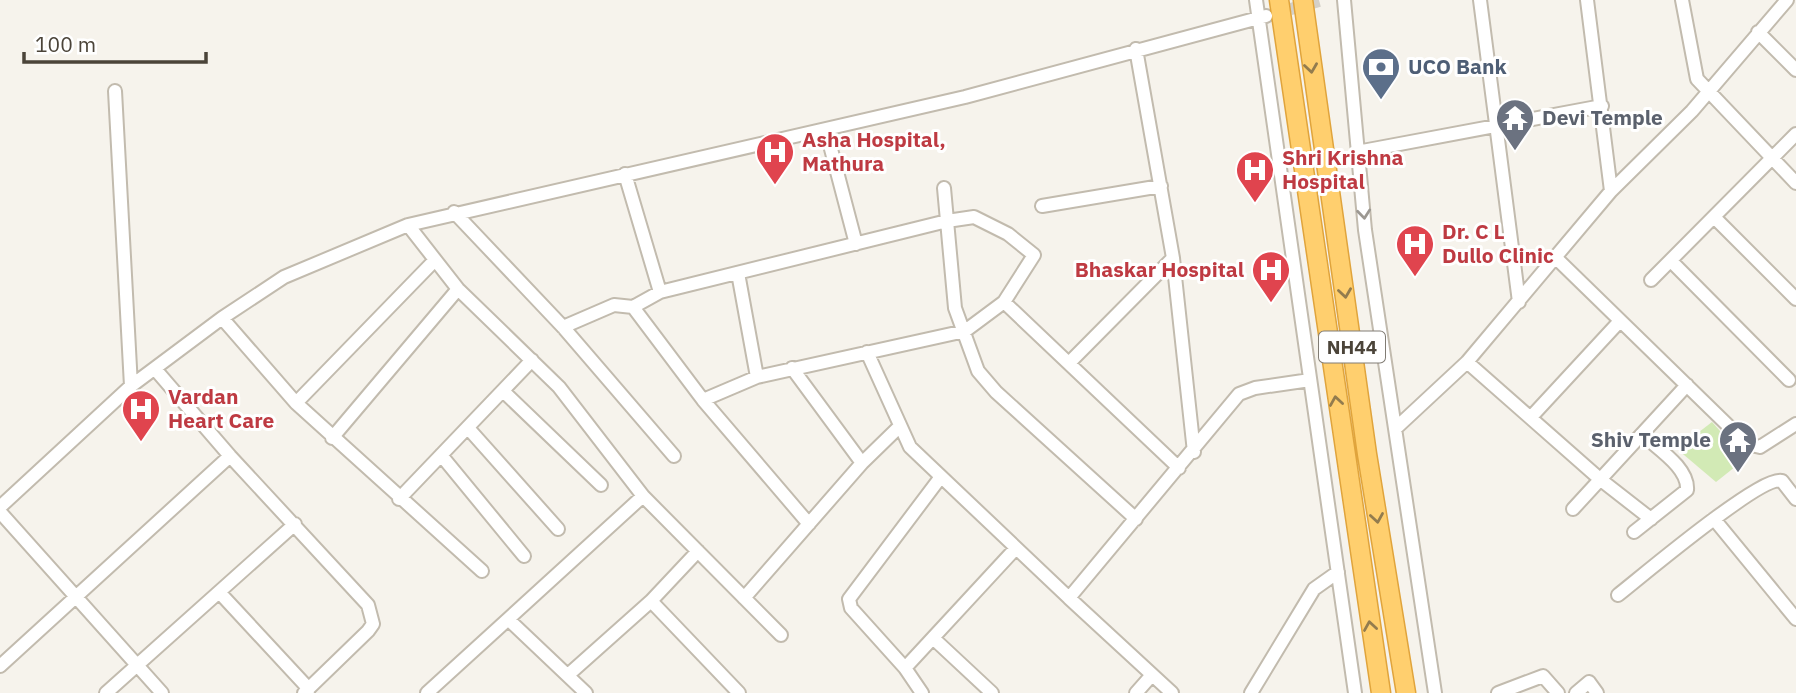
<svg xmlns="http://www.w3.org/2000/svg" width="1796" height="693" viewBox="0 0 1796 693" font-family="'IBM Plex Sans',sans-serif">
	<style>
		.green { fill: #d2eab5 }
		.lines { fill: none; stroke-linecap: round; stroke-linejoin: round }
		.minor-tunnel { stroke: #d4d0c8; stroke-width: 12; stroke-dasharray: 12 6; stroke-linecap: butt }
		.minor-casing { stroke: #c2bbae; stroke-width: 16 }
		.highway-casing { stroke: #e0a43c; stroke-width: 21 }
		.minor { stroke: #fff; stroke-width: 12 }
		.highway { stroke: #ffcf6e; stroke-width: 18 }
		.oneway { stroke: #937c4e }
		.oneway2 { stroke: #9c9892 }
		.labels { text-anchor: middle; stroke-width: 6; stroke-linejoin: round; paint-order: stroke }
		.shield { fill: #fff; stroke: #817c74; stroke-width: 2 }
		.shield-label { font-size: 19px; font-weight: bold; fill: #4b4439 }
		.service-label { font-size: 21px; font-weight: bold; fill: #4e5e75; stroke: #fff; text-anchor: start }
		.worship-label { font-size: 21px; font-weight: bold; fill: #5b616d; stroke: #fff; text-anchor: start }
		.health-label { font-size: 21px; font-weight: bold; fill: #be3a42; stroke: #fff; text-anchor: start }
	</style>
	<rect width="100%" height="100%" fill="#f6f3ec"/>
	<!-- green -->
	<path class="green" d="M 1712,422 L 1745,459 L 1716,482 L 1677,449 Z"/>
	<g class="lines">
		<!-- minor-tunnel -->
		<path class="minor-tunnel" d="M 1273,14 L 1323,0"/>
		<defs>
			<path id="minor" d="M 1256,0 L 1355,693
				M 1344,0 L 1365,230 L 1435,693
				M 1480,0 L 1519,302
				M 1587,0 L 1611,191
				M 1682,0 L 1697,79 L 1796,183
				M 1758,32 L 1796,70
				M 1136,49 L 1173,258 L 1194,452
				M 115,91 L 131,386
				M 826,130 L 856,244
				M 1357,152 L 1602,106
				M 625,174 L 660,292
				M 944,188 L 955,308 L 978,371 L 996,392 L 1136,519
				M 1042,206 L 1161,186
				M 454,212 L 563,327 L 674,456
				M 1714,217 L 1796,299
				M 408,225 L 458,289 L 559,387 L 643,496
				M 1555,257 L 1747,444 L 1760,447 L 1796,424
				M 1671,261 L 1789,380
				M 1651,280 L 1796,134
				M 1004,302 L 1179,468
				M 633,307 L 703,400 L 757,377
				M 222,318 L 296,403 L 482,571
				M 563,327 L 614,305 L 633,307 L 660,292 L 947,221 L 974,217 L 1008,234 L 1034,255 L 1004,302 L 965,331 L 757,377 L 738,273
				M 867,352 L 910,447 L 1069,598 L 1239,394 L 1255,388 L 1310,380
				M 1467,362 L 1601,480 L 1651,519
				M 1069,363 L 1173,258
				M 792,368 L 862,463
				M 155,369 L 230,456 L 368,605 L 373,624 L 368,631 L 304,693
				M 503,391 L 601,485
				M 703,400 L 809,524
				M 296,403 L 435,260
				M 1532,416 L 1619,322
				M 468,428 L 558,529
				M 1395,429 L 1467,362 L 1611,191 L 1692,111 L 1787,0
				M 332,438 L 458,289
				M 441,455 L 524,556
				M 399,499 L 532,360
				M 0,507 L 131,386 L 222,318 L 284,277 L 408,225 L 965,97 L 1266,16
				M 1573,509 L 1687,385
				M 0,512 L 162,693
				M 1714,519 L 1796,619
				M 1634,532 L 1687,490 C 1689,468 1658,449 1643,435
				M 219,592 L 309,689
				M 1618,595 C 1641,577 1761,475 1782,481 L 1796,499
				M 744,598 L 862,463 L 899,427
				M 1069,598 L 1172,693
				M 651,601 L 739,693
				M 509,620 L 586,693
				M 933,638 L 992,693
				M 0,666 L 230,456
				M 905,668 L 1016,548
				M 568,675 L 651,601 L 698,551
				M 106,693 L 295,524
				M 427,693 L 643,496 L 781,635
				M 922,693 L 905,668 L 851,608 L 849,599 L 940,478
				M 1136,693 L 1151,676
				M 1251,693 L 1314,589 L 1338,572
				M 1498,693 L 1543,676 L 1558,693
				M 1576,693 L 1589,682 L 1597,693"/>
			<path id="highway" d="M 1279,0 L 1381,693
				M 1303,0 L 1367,454 L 1406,693"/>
		</defs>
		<!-- minor casing -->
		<use href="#minor" class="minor-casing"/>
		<!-- highway casing -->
		<use href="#highway" class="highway-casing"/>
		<!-- minor -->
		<use href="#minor" class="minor"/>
		<!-- highway -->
		<use href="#highway" class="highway"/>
	</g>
	<!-- one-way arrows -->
	<defs><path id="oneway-chevron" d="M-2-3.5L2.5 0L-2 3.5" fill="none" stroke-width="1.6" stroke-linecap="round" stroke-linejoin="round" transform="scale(1.75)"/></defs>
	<g class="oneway">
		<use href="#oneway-chevron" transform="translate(1311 68) rotate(82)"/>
		<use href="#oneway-chevron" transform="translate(1345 293) rotate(82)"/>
		<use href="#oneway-chevron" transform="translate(1336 401) rotate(-99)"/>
		<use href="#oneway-chevron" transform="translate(1377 518) rotate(81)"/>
		<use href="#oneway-chevron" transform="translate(1370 626) rotate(-99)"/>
	</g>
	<use class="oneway2" href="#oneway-chevron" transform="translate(1364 214) rotate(84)"/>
	<!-- icons -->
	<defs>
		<symbol id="bank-pin" viewBox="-11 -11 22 30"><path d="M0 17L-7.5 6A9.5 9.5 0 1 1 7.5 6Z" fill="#5c6f8a" stroke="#fff"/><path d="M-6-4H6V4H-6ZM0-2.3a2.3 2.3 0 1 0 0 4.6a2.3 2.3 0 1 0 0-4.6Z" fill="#fff"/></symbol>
		<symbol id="temple-pin" viewBox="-11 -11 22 30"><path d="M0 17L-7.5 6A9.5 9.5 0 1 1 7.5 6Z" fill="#6b7280" stroke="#fff"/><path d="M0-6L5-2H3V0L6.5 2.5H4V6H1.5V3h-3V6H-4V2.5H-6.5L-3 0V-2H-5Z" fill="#fff"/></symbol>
		<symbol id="hospital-pin" viewBox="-11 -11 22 30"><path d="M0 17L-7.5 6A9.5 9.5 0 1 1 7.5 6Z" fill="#e0444e" stroke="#fff"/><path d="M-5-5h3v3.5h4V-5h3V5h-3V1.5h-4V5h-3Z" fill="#fff"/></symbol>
	</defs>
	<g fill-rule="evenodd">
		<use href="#bank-pin" x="1359" y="45" width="44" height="60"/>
		<use href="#temple-pin" x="1493" y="96" width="44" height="60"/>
		<use href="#hospital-pin" x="753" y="130" width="44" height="60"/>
		<use href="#hospital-pin" x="1233" y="148" width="44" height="60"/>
		<use href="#hospital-pin" x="1393" y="222" width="44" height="60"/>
		<use href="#hospital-pin" x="1249" y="248" width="44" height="60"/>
		<use href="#hospital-pin" x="119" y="387" width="44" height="60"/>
		<use href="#temple-pin" x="1716" y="418" width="44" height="60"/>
	</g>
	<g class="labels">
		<!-- shield labels -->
		<rect class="shield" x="1319" y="331.5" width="66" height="31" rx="5"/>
		<g class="shield-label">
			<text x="1352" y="354">NH44</text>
		</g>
		<!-- service labels -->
		<g class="service-label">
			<text x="1408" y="74">UCO Bank</text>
		</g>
		<!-- worship labels -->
		<g class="worship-label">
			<text x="1542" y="125">Devi Temple</text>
			<text x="1711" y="447" text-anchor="end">Shiv Temple</text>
		</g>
		<!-- health labels -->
		<g class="health-label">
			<text x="802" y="147">Asha Hospital,<tspan x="802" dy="24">Mathura</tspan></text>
			<text x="1282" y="165">Shri Krishna<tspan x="1282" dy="24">Hospital</tspan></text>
			<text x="1442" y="239">Dr. C L<tspan x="1442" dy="24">Dullo Clinic</tspan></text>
			<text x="1244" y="277" text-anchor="end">Bhaskar Hospital</text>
			<text x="168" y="404">Vardan<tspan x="168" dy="24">Heart Care</tspan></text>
		</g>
	</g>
	<!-- scale -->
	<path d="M24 52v10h182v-10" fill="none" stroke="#4b4439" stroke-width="3.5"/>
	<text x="35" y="52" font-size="21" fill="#4b4439" stroke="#ffffff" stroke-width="5" paint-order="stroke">100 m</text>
</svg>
